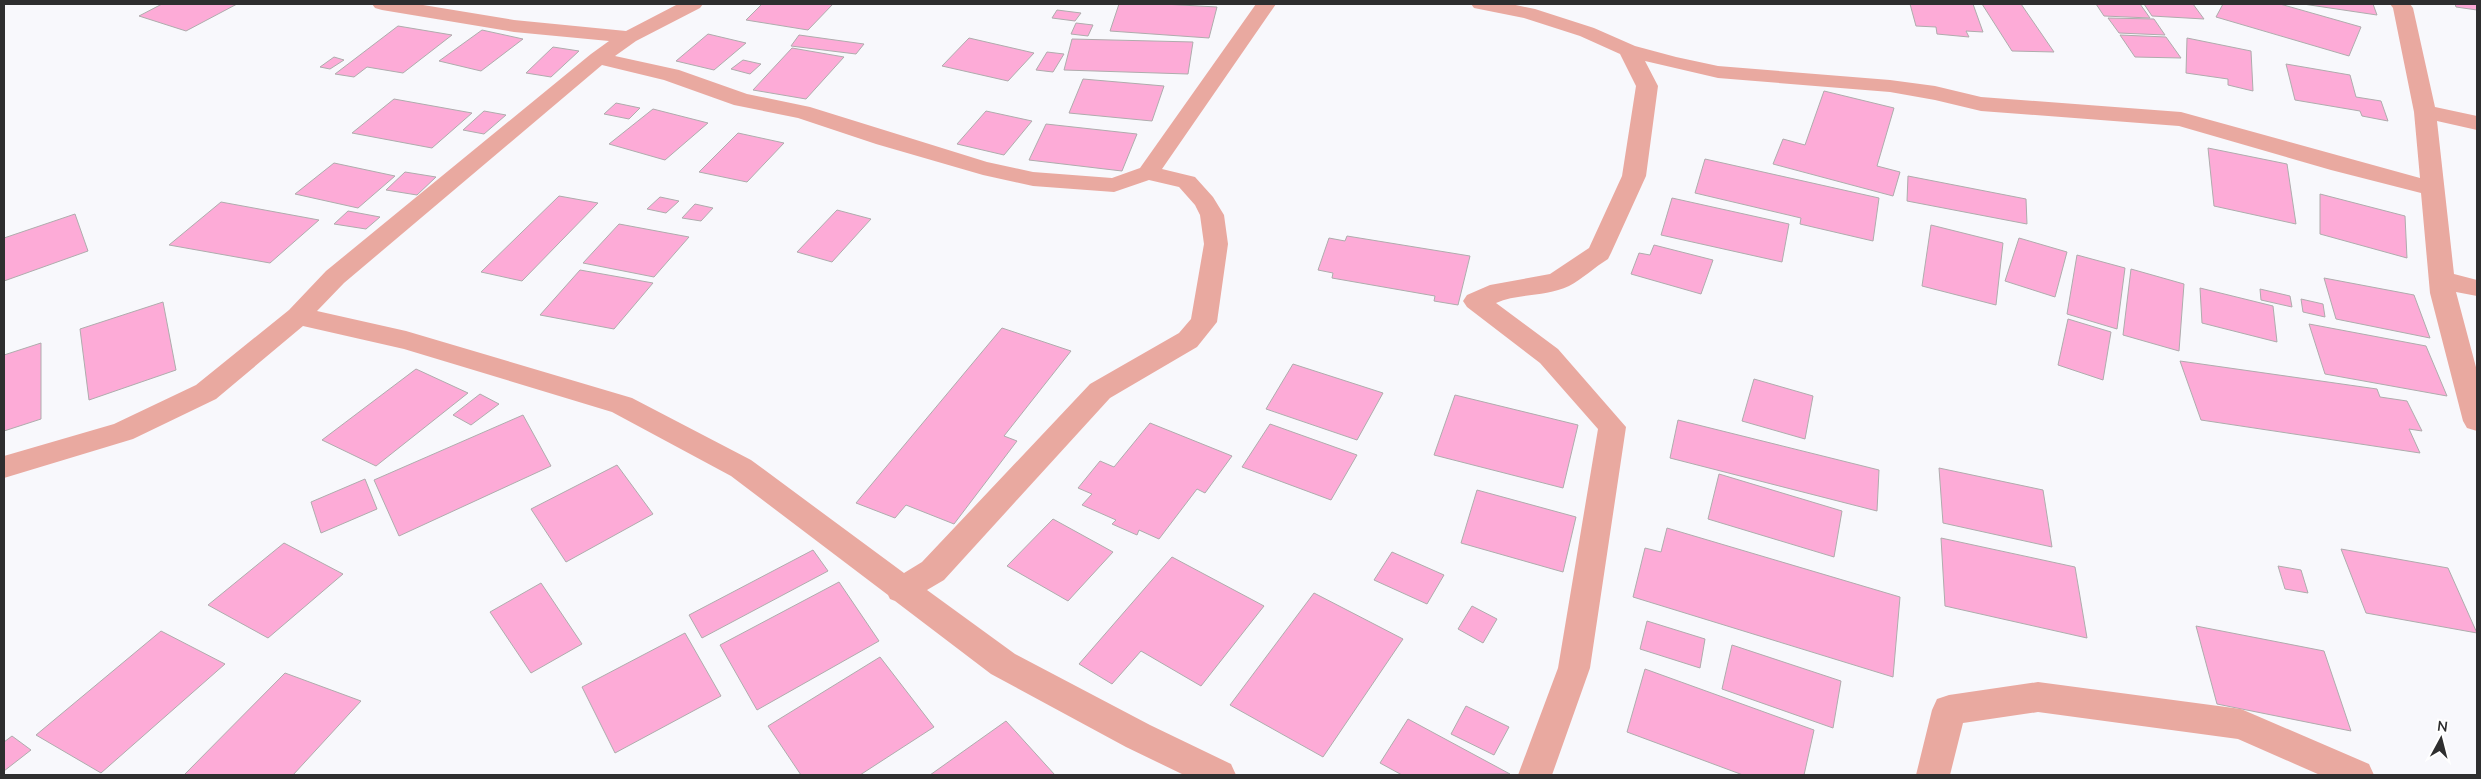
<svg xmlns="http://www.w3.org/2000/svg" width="2481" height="779" viewBox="0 0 2481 779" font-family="'Nunito Sans',sans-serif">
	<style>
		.building { fill: #fdabd7; stroke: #afacad }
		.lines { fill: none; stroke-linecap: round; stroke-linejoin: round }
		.minor { fill: #e9a9a0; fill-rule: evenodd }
	</style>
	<rect width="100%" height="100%" fill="#f8f8fc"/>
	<!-- building -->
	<path class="building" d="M 162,4 L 237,4 L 186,31 L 139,16 Z
		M 762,4 L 833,4 L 808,30 L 746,20 Z
		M 1119,4 L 1163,4 L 1217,7 L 1209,38 L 1110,31 Z
		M 1910,4 L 1973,4 L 1983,32 L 1966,31 L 1969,37 L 1937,34 L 1936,27 L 1916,26 Z
		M 1982,4 L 2021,4 L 2054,52 L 2012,51 Z
		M 2096,4 L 2140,4 L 2150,18 L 2104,16 Z
		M 2144,4 L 2193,4 L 2204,19 L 2152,16 Z
		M 2223,4 L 2280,4 L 2361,27 L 2349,56 L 2216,17 Z
		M 2303,4 L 2373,4 L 2377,15 Z
		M 2455,4 L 2477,4 L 2477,10 L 2456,7 Z
		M 1057,10 L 1081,13 L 1075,21 L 1052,18 Z
		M 2108,18 L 2154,19 L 2165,35 L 2119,33 Z
		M 1076,23 L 1093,25 L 1088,36 L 1071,34 Z
		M 398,26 L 452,35 L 403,73 L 367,67 L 354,77 L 335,74 Z
		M 482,30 L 523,39 L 481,71 L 439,61 Z
		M 708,34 L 746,43 L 714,70 L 676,61 Z
		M 799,35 L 864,44 L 856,54 L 791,46 Z
		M 2120,35 L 2166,37 L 2181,58 L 2135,57 Z
		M 969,38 L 1034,53 L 1008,81 L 942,66 Z
		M 2187,38 L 2251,51 L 2253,91 L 2228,85 L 2228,79 L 2186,73 Z
		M 1072,39 L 1193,42 L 1188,74 L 1064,70 Z
		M 553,47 L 579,51 L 551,77 L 526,73 Z
		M 792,48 L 844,57 L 806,99 L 753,90 Z
		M 1047,52 L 1064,54 L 1053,72 L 1036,70 Z
		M 334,57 L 344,60 L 330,69 L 320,67 Z
		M 743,60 L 761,64 L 750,74 L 731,69 Z
		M 2286,64 L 2350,75 L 2356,97 L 2381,101 L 2388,121 L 2362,116 L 2360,111 L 2295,100 Z
		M 1083,79 L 1164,86 L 1152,121 L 1069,113 Z
		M 1824,91 L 1894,108 L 1877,166 L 1900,172 L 1893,196 L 1773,164 L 1783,139 L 1805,145 Z
		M 394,99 L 472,113 L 432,148 L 352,133 Z
		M 616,103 L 640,108 L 629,119 L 604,114 Z
		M 653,109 L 708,123 L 665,160 L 609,144 Z
		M 484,111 L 506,115 L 484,134 L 463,130 Z
		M 986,111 L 1032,121 L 1004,155 L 957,144 Z
		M 1046,124 L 1137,134 L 1122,171 L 1029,160 Z
		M 738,133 L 784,143 L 747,182 L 699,172 Z
		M 2208,148 L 2287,164 L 2296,224 L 2214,206 Z
		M 1705,159 L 1879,198 L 1873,241 L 1800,224 L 1801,218 L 1695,193 Z
		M 334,163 L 395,176 L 358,208 L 295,194 Z
		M 405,172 L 436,177 L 417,195 L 386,190 Z
		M 1908,176 L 2026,199 L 2027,224 L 1907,201 Z
		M 2320,194 L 2405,216 L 2407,258 L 2320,234 Z
		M 559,196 L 598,203 L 522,281 L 481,272 Z
		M 660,197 L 679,201 L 666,213 L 647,209 Z
		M 1672,198 L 1789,224 L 1782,262 L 1661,235 Z
		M 221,202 L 319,220 L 270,263 L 169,245 Z
		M 695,204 L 713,208 L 701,221 L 682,218 Z
		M 837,210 L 871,219 L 832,262 L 797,252 Z
		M 348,211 L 380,217 L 366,229 L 334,224 Z
		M 75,214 L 88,251 L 4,281 L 4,238 Z
		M 619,224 L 689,237 L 654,277 L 583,263 Z
		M 1931,225 L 2003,243 L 1996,305 L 1922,286 Z
		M 1347,236 L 1470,256 L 1458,305 L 1434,301 L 1435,296 L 1332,278 L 1333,273 L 1318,270 L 1329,238 L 1345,241 Z
		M 2019,238 L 2067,252 L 2055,297 L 2005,281 Z
		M 1654,245 L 1713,260 L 1701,294 L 1631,274 L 1639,253 L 1650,255 Z
		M 2077,255 L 2125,268 L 2117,329 L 2067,314 Z
		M 2131,269 L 2184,284 L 2179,351 L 2123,335 Z
		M 580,270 L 653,283 L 614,329 L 540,315 Z
		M 2324,278 L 2414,295 L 2430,338 L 2336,319 Z
		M 2200,288 L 2273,306 L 2277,342 L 2202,323 Z
		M 2260,289 L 2290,296 L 2292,307 L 2261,300 Z
		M 2301,299 L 2323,304 L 2325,317 L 2303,312 Z
		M 163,302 L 176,370 L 89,400 L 80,329 Z
		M 2068,319 L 2111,332 L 2103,380 L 2058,365 Z
		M 2309,324 L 2426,346 L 2447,396 L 2325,374 Z
		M 1002,328 L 1071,351 L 1004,436 L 1017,441 L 954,524 L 906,505 L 895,518 L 856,503 Z
		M 41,343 L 41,419 L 4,431 L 4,355 Z
		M 2180,361 L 2377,389 L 2380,397 L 2407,401 L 2422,431 L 2409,429 L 2420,453 L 2201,420 Z
		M 1293,364 L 1383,393 L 1357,440 L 1266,409 Z
		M 416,369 L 468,393 L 376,466 L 322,440 Z
		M 1754,379 L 1813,396 L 1805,439 L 1742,421 Z
		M 480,394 L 499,404 L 471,425 L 453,415 Z
		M 1455,395 L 1578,425 L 1563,488 L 1434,455 Z
		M 523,415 L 551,466 L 399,536 L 374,480 Z
		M 1678,420 L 1879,470 L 1877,511 L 1670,458 Z
		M 1150,423 L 1232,456 L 1205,493 L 1197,489 L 1159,539 L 1139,530 L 1137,535 L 1112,524 L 1116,520 L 1082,505 L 1092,494 L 1078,488 L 1100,461 L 1114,467 Z
		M 1270,424 L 1357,455 L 1331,500 L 1242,467 Z
		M 617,465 L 653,514 L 566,562 L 531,509 Z
		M 1939,468 L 2043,490 L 2052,547 L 1943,523 Z
		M 1719,474 L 1842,511 L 1834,557 L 1708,519 Z
		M 365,479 L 377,509 L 321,533 L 311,502 Z
		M 1477,490 L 1576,517 L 1563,572 L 1461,543 Z
		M 1053,519 L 1113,552 L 1068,601 L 1007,566 Z
		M 1667,528 L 1900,597 L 1893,677 L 1633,597 L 1645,548 L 1661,552 Z
		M 1941,538 L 2075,567 L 2087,638 L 1945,606 Z
		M 284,543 L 343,574 L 268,638 L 208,605 Z
		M 2341,549 L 2448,568 L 2477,633 L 2366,613 Z
		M 813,550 L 828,571 L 702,638 L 689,615 Z
		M 1392,552 L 1444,575 L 1427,604 L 1374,580 Z
		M 1172,557 L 1264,606 L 1201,686 L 1141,651 L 1112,684 L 1079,664 Z
		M 2278,566 L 2301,570 L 2308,593 L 2285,589 Z
		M 839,582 L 879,641 L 757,710 L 720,645 Z
		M 541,583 L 582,644 L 531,673 L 490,612 Z
		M 1314,593 L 1403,639 L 1323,757 L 1230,705 Z
		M 1472,606 L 1497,619 L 1483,643 L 1458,629 Z
		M 1647,621 L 1705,639 L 1700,668 L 1640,649 Z
		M 2196,626 L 2324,651 L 2351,731 L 2217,704 Z
		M 161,631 L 225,664 L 101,773 L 36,735 Z
		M 685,633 L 721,696 L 615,753 L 582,687 Z
		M 1732,645 L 1841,681 L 1833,728 L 1722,689 Z
		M 880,657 L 934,727 L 860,775 L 801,775 L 768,726 Z
		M 1645,669 L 1814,730 L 1804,775 L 1743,775 L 1627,732 Z
		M 285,673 L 361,701 L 293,775 L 184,775 Z
		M 1466,706 L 1509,727 L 1494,755 L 1451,734 Z
		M 1408,719 L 1510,774 L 1402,775 L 1380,763 Z
		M 1006,721 L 1055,775 L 930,775 Z
		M 12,736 L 31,750 L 4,771 L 4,742 Z"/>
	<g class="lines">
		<!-- minor -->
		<path class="minor" d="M 372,4 L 417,4 L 514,20 L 626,31 L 678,4 L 703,4 L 700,8 L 636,41 L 615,56 L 679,70 L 747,94 L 810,107 L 987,162 L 1033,172 L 1112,178 L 1140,168 L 1256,4 L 1276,4 L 1162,169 L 1195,177 L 1213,197 L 1224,215 L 1228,244 L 1217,322 L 1197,347 L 1110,398 L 944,580 L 927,590 L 1015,654 L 1150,725 L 1231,764 L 1236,775 L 1184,775 L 1126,747 L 991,674 L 895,601 L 890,599 L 888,595 L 731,476 L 612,412 L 404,349 L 303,326 L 216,399 L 133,439 L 4,478 L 4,456 L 114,424 L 196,385 L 289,310 L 326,271 L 591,54 L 609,41 L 514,32 L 382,10 L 375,8 ZM 602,65 L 664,80 L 734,105 L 798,118 L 876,144 L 983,175 L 1033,186 L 1114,192 L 1149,180 L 1179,187 L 1195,205 L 1200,215 L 1204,244 L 1191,319 L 1179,333 L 1090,384 L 922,562 L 904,573 L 751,460 L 632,398 L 406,331 L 317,311 L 344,283 Z
			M 1471,4 L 1511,4 L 1535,9 L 1594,28 L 1635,46 L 1676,57 L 1718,66 L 1890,80 L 1935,86 L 1981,97 L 2181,112 L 2420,178 L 2414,112 L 2393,8 L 2390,4 L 2410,4 L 2413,8 L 2435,107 L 2477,116 L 2477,130 L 2437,121 L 2454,274 L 2477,280 L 2477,296 L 2456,292 L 2477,371 L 2477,431 L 2467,428 L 2463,421 L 2430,293 L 2421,193 L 2331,170 L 2179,126 L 1981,111 L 1935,100 L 1890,92 L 1718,78 L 1645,61 L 1658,86 L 1646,176 L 1611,253 L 1608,259 C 1595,267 1582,279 1569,286 C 1546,297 1518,293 1496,303 L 1558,349 L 1626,427 L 1590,668 L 1552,775 L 1518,775 L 1558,668 L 1598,429 L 1540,363 L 1467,307 L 1463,301 L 1467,295 L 1490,285 L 1550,274 L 1589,248 L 1622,176 L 1636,86 L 1620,54 L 1580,36 L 1524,18 L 1474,8 Z
			M 2038,682 L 2241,709 L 2369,764 L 2374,775 L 2320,775 L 2238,739 L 2038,712 L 1963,723 L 1950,775 L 1916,775 L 1932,710 L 1937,699 L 1949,695 Z"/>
	</g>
	<!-- border -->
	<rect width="2481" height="779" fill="none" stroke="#2e2e2f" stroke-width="10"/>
	<!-- north arrow -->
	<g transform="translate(2441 739) rotate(7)" stroke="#ffffff" stroke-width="4" paint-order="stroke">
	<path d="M0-4L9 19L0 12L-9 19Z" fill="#2e2e2f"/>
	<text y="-8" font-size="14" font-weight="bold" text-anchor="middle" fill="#2e2e2f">N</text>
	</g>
</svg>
